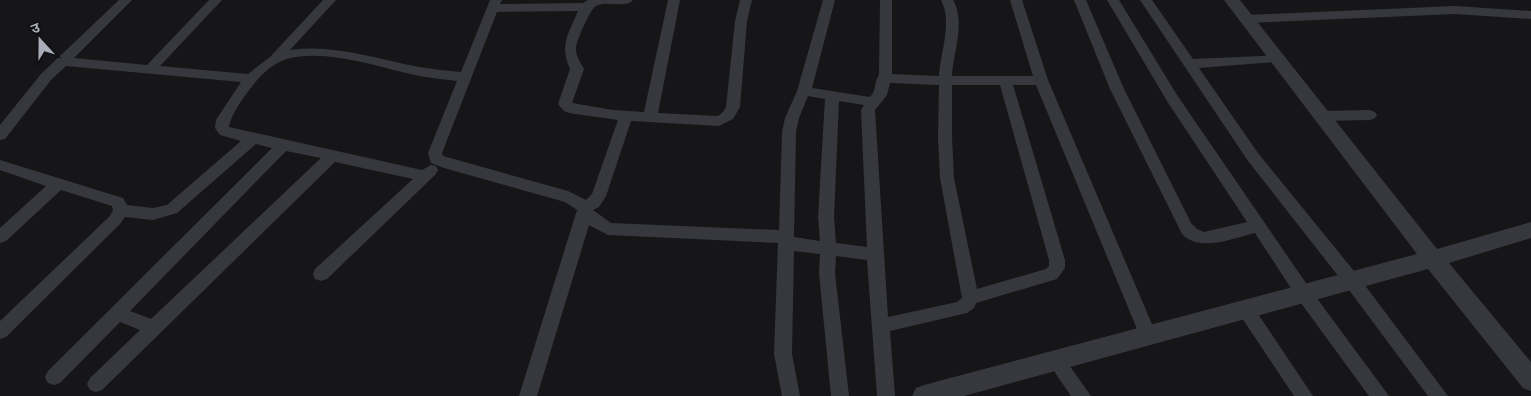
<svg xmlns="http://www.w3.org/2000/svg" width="1531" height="396" viewBox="0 0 1531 396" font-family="Cabin,'Noto Sans Devanagari',sans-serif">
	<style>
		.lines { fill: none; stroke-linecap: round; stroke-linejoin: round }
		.minor { fill: #37383d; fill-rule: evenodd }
		.tertiary { fill: #37383d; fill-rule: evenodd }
	</style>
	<rect width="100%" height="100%" fill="#161618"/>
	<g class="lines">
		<!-- minor -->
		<path class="minor" d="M 119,0 L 132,0 L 74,58 L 147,65 L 209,0 L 222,0 L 160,66 L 248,74 L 270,57 L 323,0 L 336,0 L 290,50 C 334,44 376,59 419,67 C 433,69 447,71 461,72 L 490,0 L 502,0 L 500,4 L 583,3 L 588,0 L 633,0 C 625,9 606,0 596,6 C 590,9 577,40 576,47 C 575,55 580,62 584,69 L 572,103 L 613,110 L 644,112 L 668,0 L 680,0 L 658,113 L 718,116 L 723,112 L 726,107 L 735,21 L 740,0 L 752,0 L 747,21 L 740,107 L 733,119 L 719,126 L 631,121 L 606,196 L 599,207 L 593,210 L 611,223 L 779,230 L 782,132 L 785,118 L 797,91 L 823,0 L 835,0 L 812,88 L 870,97 C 877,90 874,81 879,75 L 880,0 L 892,0 L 892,74 L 939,76 C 940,52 953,23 941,0 L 953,0 C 966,23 953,52 952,76 L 1033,76 L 1010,0 L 1022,0 L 1048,80 L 1157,336 L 1154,341 L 1148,343 L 1142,341 L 1036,85 L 1013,85 L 1065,260 L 1065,268 L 1057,279 L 976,303 L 974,308 L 967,313 L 890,331 L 895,396 L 877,396 L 867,260 L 836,256 L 835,273 L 849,396 L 831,396 L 819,273 L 820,254 L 794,251 L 792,354 L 800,396 L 782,396 L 774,354 L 778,243 L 608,235 L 589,225 L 537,396 L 519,396 L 577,210 L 565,202 L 444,168 L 431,163 L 428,153 L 457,81 C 443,79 429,78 415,75 C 379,67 324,48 287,59 C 270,64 257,79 247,93 C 240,103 231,115 229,127 L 422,170 L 431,165 L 436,166 L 438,170 L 436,174 L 327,279 L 321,281 L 315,279 L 313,274 L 315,269 L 413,179 L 335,162 L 102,390 L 96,392 L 90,390 L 87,384 L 90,378 L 140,330 L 120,322 L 60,383 L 54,385 L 48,383 L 45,377 L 48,371 L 272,148 L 256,144 L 177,213 L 153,220 L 125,217 L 120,224 L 6,337 L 0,339 L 0,321 L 110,216 L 113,210 L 112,206 L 61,190 L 6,241 L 0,243 L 0,228 L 46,186 L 0,170 L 0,160 L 123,198 L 127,205 L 153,208 L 167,205 L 241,141 L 220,135 L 215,128 L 216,120 L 241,82 L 66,66 L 51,80 L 5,139 L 0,140 L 0,125 L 41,74 ZM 578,11 C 569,33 559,45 570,69 L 558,104 L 564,111 L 569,113 L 618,120 L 592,194 L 586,200 L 568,191 L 443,156 L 442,153 L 497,12 ZM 890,83 L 939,85 L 938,138 L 940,178 L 962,298 L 957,302 L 888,317 L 875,110 L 887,95 ZM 952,85 L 1000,85 L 1049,260 L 1049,266 L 1046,269 L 977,289 L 954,178 L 952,138 ZM 808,96 L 825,99 L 818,217 L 820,241 L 794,237 L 796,132 L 799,118 ZM 839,101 L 864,105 L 861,110 L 867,247 L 836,243 L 834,217 ZM 286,151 L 321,158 L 151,319 L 130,311 Z
			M 1074,0 L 1086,0 L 1124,89 L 1191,223 L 1197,229 L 1204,232 L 1247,222 L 1167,101 L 1107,0 L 1119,0 L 1177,95 L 1310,289 L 1389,396 L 1369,396 L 1298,299 L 1255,233 C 1233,238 1200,253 1182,234 L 1110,89 Z
			M 1140,0 L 1152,0 L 1193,59 L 1281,55 L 1282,58 L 1281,61 L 1276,62 L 1199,68 L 1258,153 L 1358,276 L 1448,396 L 1428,396 L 1346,286 L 1248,161 Z
			M 1455,6 L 1531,11 L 1531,19 L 1455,14 L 1246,23 L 1240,19 L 1246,15 Z
			M 1370,110 L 1375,112 L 1377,115 L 1375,118 L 1370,120 L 1322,121 L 1317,119 L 1315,116 L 1317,113 L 1322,111 Z
			M 1246,303 L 1252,305 L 1313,396 L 1294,396 L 1240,315 L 1238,310 L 1240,305 Z
			M 1056,353 L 1062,355 L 1091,396 L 1071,396 L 1047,361 L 1050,355 Z"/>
		<!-- tertiary -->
		<path class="tertiary" d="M 1224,0 L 1240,0 L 1437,249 L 1531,222 L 1531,238 L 1449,263 L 1531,362 L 1531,391 L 1523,388 L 1428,269 L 964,396 L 912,396 L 916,388 L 924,385 L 1417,254 Z"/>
	</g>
	<!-- north arrow -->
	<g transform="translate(40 40) rotate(339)" stroke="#111113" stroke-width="4" paint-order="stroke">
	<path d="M0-4L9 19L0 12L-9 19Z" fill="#a8adb8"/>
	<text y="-8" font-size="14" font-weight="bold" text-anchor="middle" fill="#a8adb8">उ</text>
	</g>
</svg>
